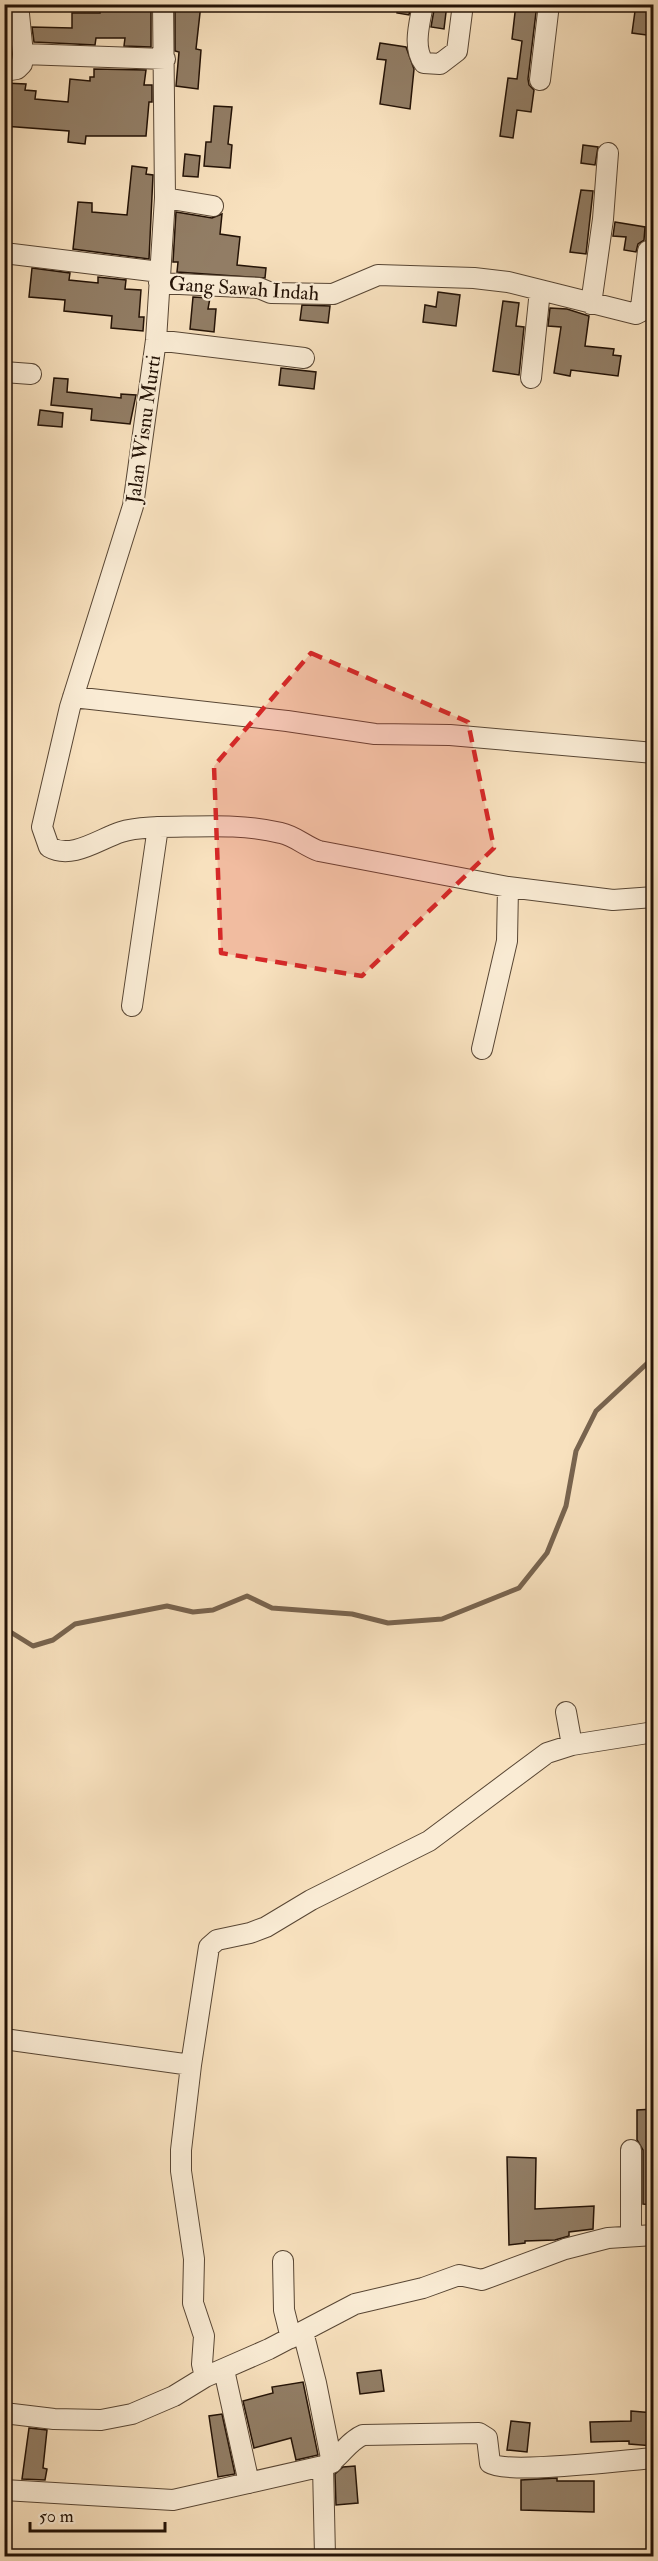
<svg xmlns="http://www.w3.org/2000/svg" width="658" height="2561" viewBox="0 0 658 2561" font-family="'IM FELL Double Pica',serif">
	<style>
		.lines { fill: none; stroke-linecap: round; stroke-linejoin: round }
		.stream { stroke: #78644f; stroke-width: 5 }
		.building { fill: #927e66; stroke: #231206; stroke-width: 1.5 }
		.street-casing { stroke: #584634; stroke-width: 22 }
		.street { stroke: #faecd5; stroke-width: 20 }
		.marked { fill: #d62828; fill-opacity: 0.2; stroke: #d62828; stroke-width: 4.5; stroke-dasharray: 12 8; stroke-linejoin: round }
		.labels { text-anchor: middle; stroke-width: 4.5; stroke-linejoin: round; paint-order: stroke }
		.street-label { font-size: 20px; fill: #231206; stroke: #faecd5 }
	</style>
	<rect width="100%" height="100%" fill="#f8e1be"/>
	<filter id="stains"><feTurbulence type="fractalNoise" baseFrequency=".00333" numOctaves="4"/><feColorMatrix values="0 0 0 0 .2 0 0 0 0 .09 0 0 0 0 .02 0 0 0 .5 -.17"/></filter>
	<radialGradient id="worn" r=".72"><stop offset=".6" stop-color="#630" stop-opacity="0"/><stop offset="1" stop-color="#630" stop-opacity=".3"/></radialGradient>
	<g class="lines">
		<!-- stream -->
		<path class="stream" d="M 4,1628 L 33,1646 L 53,1640 L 75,1624 L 167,1606 L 193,1612 L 213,1610 L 247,1596 L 272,1608 L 352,1614 L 388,1623 L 442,1619 L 519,1588 L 547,1553 L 566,1506 L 576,1451 L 596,1411 L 654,1357"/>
	</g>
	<!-- building -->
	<path class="building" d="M 100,4 L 151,6 L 151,47 L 124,46 L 125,38 L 96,38 L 95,45 L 34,42 L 32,27 L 72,28 L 72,13 L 100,13 Z
		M 175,4 L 201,4 L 196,49 L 201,50 L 198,89 L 176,86 L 179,52 L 175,51 Z
		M 398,4 L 411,4 L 409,15 L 397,13 Z
		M 435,4 L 447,4 L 444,29 L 431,27 Z
		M 516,4 L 537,4 L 528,79 L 529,85 L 534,90 L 531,112 L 517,110 L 513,138 L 500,136 L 508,78 L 517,79 L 522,41 L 512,39 Z
		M 636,4 L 654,4 L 654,36 L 632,33 Z
		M 4,25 L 8,25 L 11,52 L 4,51 Z
		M 380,43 L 406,47 L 414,69 L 410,109 L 380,104 L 386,60 L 377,59 Z
		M 94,69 L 146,70 L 144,85 L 152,85 L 152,102 L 149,102 L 146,136 L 86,136 L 85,144 L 68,142 L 69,131 L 4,126 L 4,83 L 26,84 L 25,90 L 36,91 L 35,99 L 68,102 L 70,79 L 90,81 L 90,77 L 94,77 Z
		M 214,106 L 232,107 L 228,144 L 232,145 L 230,168 L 204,166 L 206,142 L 211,142 Z
		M 583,145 L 598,147 L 595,165 L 581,163 Z
		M 185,154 L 200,156 L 198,177 L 183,176 Z
		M 132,166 L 147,168 L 146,174 L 153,175 L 149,259 L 73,249 L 78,202 L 92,203 L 92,212 L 127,215 Z
		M 581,190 L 593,191 L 586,254 L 570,252 Z
		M 176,212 L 212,218 L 222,214 L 220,234 L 240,237 L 237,265 L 266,268 L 265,278 L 177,272 L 178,262 L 173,262 Z
		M 615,222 L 645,227 L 644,240 L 638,244 L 636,252 L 624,250 L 626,237 L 613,236 Z
		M 32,268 L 70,273 L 69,280 L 98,283 L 98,277 L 126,280 L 125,289 L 141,290 L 139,317 L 144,317 L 143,331 L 111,328 L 112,316 L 64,311 L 65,300 L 29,297 Z
		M 438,292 L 460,295 L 456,326 L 423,322 L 425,305 L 436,307 Z
		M 193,297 L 210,298 L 208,309 L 216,309 L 214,332 L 190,329 Z
		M 503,301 L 519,303 L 516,326 L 524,327 L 519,375 L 493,371 Z
		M 302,305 L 330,306 L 328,323 L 300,320 Z
		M 550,308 L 567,309 L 589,316 L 585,346 L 614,349 L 613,355 L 621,356 L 618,376 L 571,370 L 570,376 L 554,373 L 561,327 L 548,326 Z
		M 281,368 L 316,372 L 314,389 L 279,385 Z
		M 54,378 L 68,379 L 67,392 L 121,398 L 121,394 L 136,395 L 130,424 L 91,420 L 92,409 L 51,405 Z
		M 40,410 L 63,413 L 62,427 L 38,425 Z
		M 654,2109 L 654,2205 L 643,2204 L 643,2150 L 637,2140 L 637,2110 Z
		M 507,2157 L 536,2158 L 535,2209 L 594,2206 L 593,2229 L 569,2232 L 569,2236 L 555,2240 L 525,2241 L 525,2243 L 509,2245 Z
		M 381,2370 L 384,2391 L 360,2394 L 357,2373 Z
		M 303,2382 L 318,2455 L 296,2460 L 291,2438 L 254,2448 L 243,2401 L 273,2393 L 272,2387 Z
		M 631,2411 L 654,2413 L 654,2446 L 629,2444 L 629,2441 L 591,2442 L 590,2422 L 631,2421 Z
		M 222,2414 L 235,2474 L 218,2477 L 209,2416 Z
		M 511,2421 L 530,2423 L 527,2452 L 507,2450 Z
		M 29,2428 L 47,2430 L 43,2468 L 47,2469 L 45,2480 L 22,2479 Z
		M 355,2466 L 358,2503 L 336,2505 L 335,2474 L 343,2467 Z
		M 557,2478 L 557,2481 L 594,2481 L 594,2512 L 521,2510 L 521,2480 Z"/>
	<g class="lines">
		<defs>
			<path id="street" d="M 18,4 L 23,54 L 165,59
				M 423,4 C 420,22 412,47 424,63 L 440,64 L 457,51 L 463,4
				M 4,71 L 17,69 L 22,64 L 23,54
				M 540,80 L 549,4
				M 165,198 L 213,206
				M 4,253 L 160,272
				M 159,283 L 259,288 L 271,293 L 333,294 L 378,275 L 474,278 L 508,282 L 636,314 L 640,312 L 641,307 L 648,251
				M 591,304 L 603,219 L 608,153
				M 156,340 L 304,358
				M 4,372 L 31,374
				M 531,378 L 540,290
				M 73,697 L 287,721 L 375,734 L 450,735 L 654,753
				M 158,827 C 146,828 133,828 121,832 C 99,839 72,860 49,847 L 42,827 L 70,707 L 133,506 L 156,340 L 165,198 L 163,4
				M 132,1006 L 158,827 C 198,827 241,823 281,833 C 295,836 305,846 319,851 L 508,887 L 613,900 L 654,897
				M 482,1049 L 507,941 L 508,887
				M 566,1712 L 572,1745
				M 4,2039 L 191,2065
				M 631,2236 L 631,2150
				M 283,2261 L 284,2310 L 291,2338
				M 303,2332 L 316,2383 L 332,2463
				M 224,2370 L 249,2483
				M 205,2377 L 202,2364 L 204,2336 L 193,2303 L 194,2259 L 181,2171 L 181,2150 L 191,2065 L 209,1947 L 217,1940 L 250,1933 L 266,1927 L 311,1900 L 429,1841 L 547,1753 L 572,1745 L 654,1732
				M 4,2413 L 54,2419 L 101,2420 L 132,2414 L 174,2396 L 205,2377 L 269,2349 L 355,2304 L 423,2288 L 459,2275 L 482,2280 L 565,2249 L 608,2238 L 654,2235
				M 323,2466 L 325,2556
				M 4,2490 L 173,2500 L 323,2466 C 340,2460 346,2442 363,2435 L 479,2433 L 487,2438 L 490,2463 C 508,2475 626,2460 654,2458"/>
		</defs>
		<!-- street casing -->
		<use href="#street" class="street-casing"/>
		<!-- street -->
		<use href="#street" class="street"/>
	</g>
	<!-- marked area -->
	<path class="marked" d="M 311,653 L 468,722 L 494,848 L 362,976 L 221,953 L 214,766 Z"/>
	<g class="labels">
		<!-- street labels -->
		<g class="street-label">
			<text transform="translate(244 288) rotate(4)" y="7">Gang Sawah Indah</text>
			<text transform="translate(143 429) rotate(-82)" y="7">Jalan Wisnu Murti</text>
		</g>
	</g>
	<!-- margin -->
	<rect width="658" height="2561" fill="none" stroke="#f8e1be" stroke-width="24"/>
	<rect x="6" y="6" width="646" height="2549" fill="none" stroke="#231206" stroke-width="3"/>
	<rect x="12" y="12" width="634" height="2537" fill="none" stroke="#231206" stroke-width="1.5"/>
	<!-- scale -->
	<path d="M30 2522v9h135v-9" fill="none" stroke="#231206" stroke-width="3"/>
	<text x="39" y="2522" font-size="18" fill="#231206" stroke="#faecd5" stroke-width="4.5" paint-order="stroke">50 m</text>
	<rect width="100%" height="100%" filter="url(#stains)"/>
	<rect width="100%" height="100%" fill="url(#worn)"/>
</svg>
